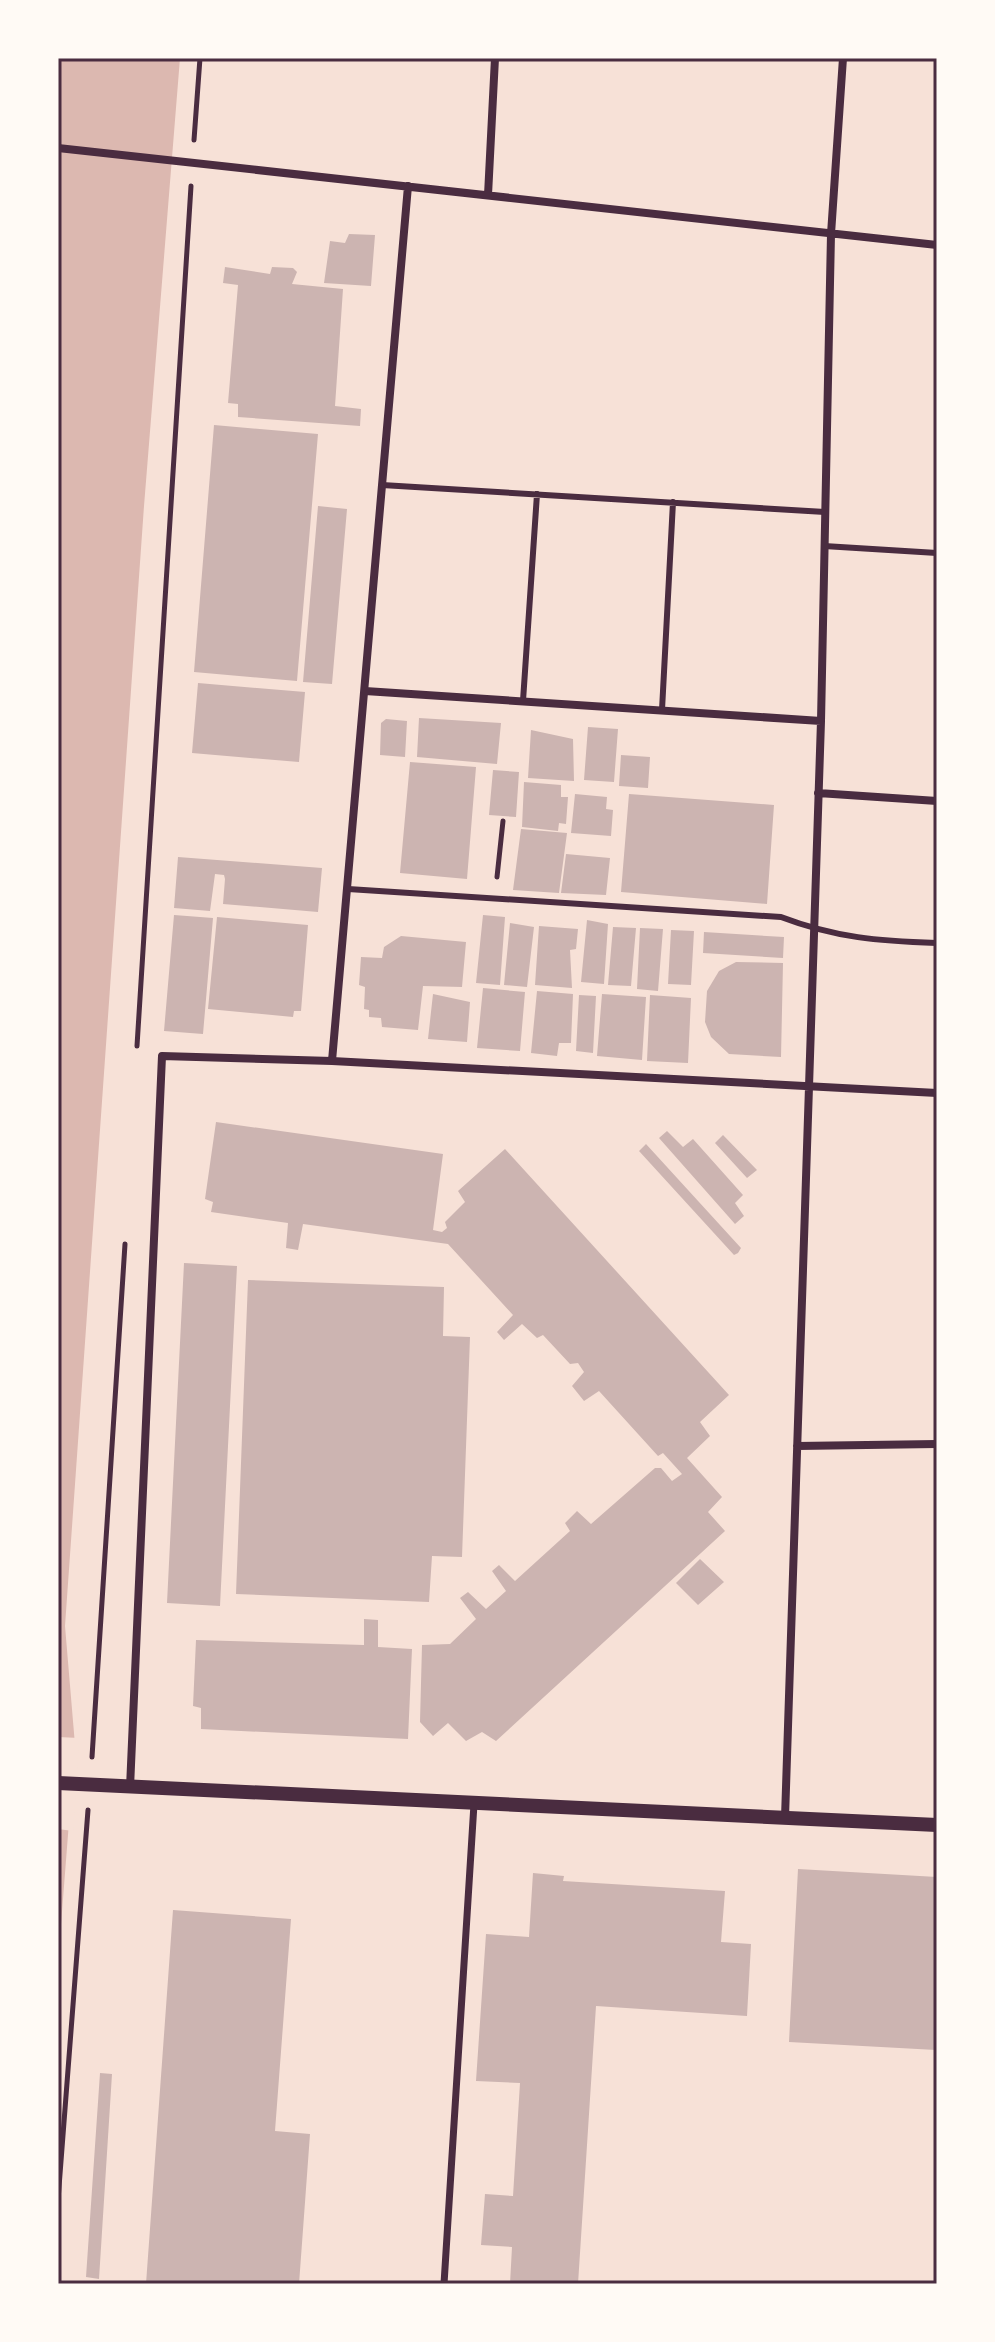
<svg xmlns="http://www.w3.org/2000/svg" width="995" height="2342" viewBox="0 0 995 2342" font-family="'Varela Round',sans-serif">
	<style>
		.water { fill: #dcb8b0 }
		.pier { fill: #f7e1d7 }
		.building { fill: #ccb4b1 }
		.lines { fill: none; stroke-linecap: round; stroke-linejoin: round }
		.path { stroke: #4a2c40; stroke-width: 5 }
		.service { stroke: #4a2c40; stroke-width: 6 }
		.pedestrian { stroke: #4a2c40; stroke-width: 7 }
		.minor { stroke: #4a2c40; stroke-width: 8 }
		.tertiary { stroke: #4a2c40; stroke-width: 14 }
		.neatline { fill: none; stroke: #4a2c40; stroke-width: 3 }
	</style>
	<rect width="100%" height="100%" fill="#f7e1d7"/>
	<!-- water -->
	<path class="water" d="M 58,58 L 180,58 L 144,506 L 65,1626 L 75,1745 L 58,1963 Z"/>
	<!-- pier -->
	<path class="pier" d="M 58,1737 L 79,1738 L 73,1831 L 58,1829 Z"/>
	<!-- building -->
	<path class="building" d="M 349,234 L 375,235 L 371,286 L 324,283 L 330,241 L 345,243 Z
		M 225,267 L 270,274 L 272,267 L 293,268 L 297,272 L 292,284 L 343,289 L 335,406 L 361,409 L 360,426 L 238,417 L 238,404 L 228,403 L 238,285 L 223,283 Z
		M 214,425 L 318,434 L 297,681 L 194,672 Z
		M 318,506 L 347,509 L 332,684 L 303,682 Z
		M 198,683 L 305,692 L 299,762 L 192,753 Z
		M 419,718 L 501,723 L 497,764 L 417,757 Z
		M 386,719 L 407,721 L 405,757 L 380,755 L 381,723 Z
		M 588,727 L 618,729 L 614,782 L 584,780 Z
		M 531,730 L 573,739 L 574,781 L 528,778 Z
		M 621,755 L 650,757 L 648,788 L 619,786 Z
		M 410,762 L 476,767 L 467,879 L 400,873 Z
		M 493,770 L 519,772 L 516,817 L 489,815 Z
		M 524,782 L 561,785 L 561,797 L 568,797 L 566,824 L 559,823 L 558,831 L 522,827 Z
		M 575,794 L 607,797 L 606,809 L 613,810 L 611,836 L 571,833 Z
		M 629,794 L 774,805 L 767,904 L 621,892 Z
		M 521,829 L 567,833 L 559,893 L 513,890 Z
		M 566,854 L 610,858 L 606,895 L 561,893 Z
		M 178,857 L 322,868 L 318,912 L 223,904 L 225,879 L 224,875 L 215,874 L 210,911 L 174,908 Z
		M 174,915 L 213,918 L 203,1034 L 164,1031 Z
		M 483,915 L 505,917 L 500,985 L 476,983 Z
		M 217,917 L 308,925 L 301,1011 L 294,1011 L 293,1017 L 208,1009 Z
		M 587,920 L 608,924 L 604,984 L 581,982 Z
		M 510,923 L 534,927 L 527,987 L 504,985 Z
		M 539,926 L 578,929 L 576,949 L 570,950 L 572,988 L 535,985 Z
		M 613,927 L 636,928 L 631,986 L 608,985 Z
		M 640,928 L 663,929 L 658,991 L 637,989 Z
		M 671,930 L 694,931 L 691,985 L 668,984 Z
		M 704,932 L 784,937 L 783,958 L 703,953 Z
		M 401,936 L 466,942 L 462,987 L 423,986 L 418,1030 L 382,1027 L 381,1018 L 369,1017 L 369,1010 L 364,1009 L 365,987 L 359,985 L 361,957 L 382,958 L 384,947 Z
		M 736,962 L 783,963 L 781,1057 L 729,1054 L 711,1037 L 705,1022 L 707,991 L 719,971 Z
		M 483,988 L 525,992 L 520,1051 L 477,1048 Z
		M 537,991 L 573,994 L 571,1043 L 559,1043 L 557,1056 L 531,1053 Z
		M 433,994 L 470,1002 L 467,1042 L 428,1039 Z
		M 602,994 L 646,997 L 642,1060 L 597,1056 Z
		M 579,995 L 596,996 L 593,1053 L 576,1051 Z
		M 650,995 L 691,998 L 688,1063 L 647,1061 Z
		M 216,1122 L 443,1154 L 433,1230 L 442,1232 L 447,1228 L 445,1222 L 465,1202 L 458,1191 L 505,1149 L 729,1395 L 700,1422 L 710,1436 L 687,1458 L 722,1497 L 708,1512 L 725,1531 L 496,1741 L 482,1732 L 466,1741 L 448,1723 L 433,1736 L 420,1722 L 422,1645 L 450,1644 L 476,1619 L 460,1598 L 468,1592 L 486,1609 L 506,1591 L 492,1571 L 499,1565 L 515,1581 L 570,1531 L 565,1523 L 577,1511 L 591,1524 L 655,1468 L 661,1468 L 672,1481 L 682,1474 L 663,1453 L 658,1456 L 599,1391 L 584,1401 L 572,1386 L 584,1372 L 578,1363 L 570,1364 L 543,1335 L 537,1338 L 522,1324 L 504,1340 L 497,1332 L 513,1315 L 448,1244 L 303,1224 L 298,1250 L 286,1248 L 288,1223 L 211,1212 L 213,1202 L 205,1199 Z
		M 667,1131 L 683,1147 L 693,1139 L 743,1195 L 735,1203 L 744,1216 L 735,1224 L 659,1138 Z
		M 723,1135 L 757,1170 L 747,1178 L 715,1143 Z
		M 646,1144 L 741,1248 L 738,1253 L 734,1255 L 639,1151 Z
		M 184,1263 L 237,1266 L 220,1606 L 167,1603 Z
		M 248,1280 L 444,1287 L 443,1336 L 470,1337 L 462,1557 L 432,1556 L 429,1602 L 236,1594 Z
		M 700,1559 L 724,1582 L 698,1605 L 676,1583 Z
		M 364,1619 L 378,1620 L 378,1647 L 412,1649 L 408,1739 L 201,1729 L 201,1708 L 193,1706 L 196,1640 L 364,1645 Z
		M 798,1869 L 937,1877 L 936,2050 L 789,2042 Z
		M 533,1873 L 564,1876 L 563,1881 L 725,1891 L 721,1942 L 751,1944 L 747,2016 L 596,2006 L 578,2284 L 510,2284 L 512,2247 L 481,2245 L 485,2194 L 513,2196 L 520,2083 L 476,2081 L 486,1934 L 529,1937 Z
		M 173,1910 L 291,1919 L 275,2131 L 310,2134 L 299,2284 L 146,2284 Z
		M 100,2073 L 112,2074 L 99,2279 L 86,2277 Z"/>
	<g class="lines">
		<!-- path -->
		<path class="path" d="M 194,140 L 200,58
			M 497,877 L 503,821
			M 137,1046 L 191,186
			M 92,1757 L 125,1244
			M 58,2200 L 88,1810"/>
		<!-- service -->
		<path class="service" d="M 382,485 L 825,512
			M 824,546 L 937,553
			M 523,701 L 537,494
			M 662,710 L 673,502
			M 348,889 L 781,917 C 836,938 879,941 937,943"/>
		<!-- pedestrian -->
		<path class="pedestrian" d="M 444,2284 L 474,1804"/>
		<!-- minor -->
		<path class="minor" d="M 58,148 L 937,245
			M 488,195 L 495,58
			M 365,691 L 821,721
			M 818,793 L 937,801
			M 332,1061 L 408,186
			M 797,1446 L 937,1444
			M 130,1788 L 162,1056 L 332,1061 L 937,1093
			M 785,1818 L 821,721 L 831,234 L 843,58"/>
		<!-- tertiary -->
		<path class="tertiary" d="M 58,1783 L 937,1825"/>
	</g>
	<!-- border -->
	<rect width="995" height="2342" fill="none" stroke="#fffaf5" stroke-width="120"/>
	<rect x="60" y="60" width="875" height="2222" class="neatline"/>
</svg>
